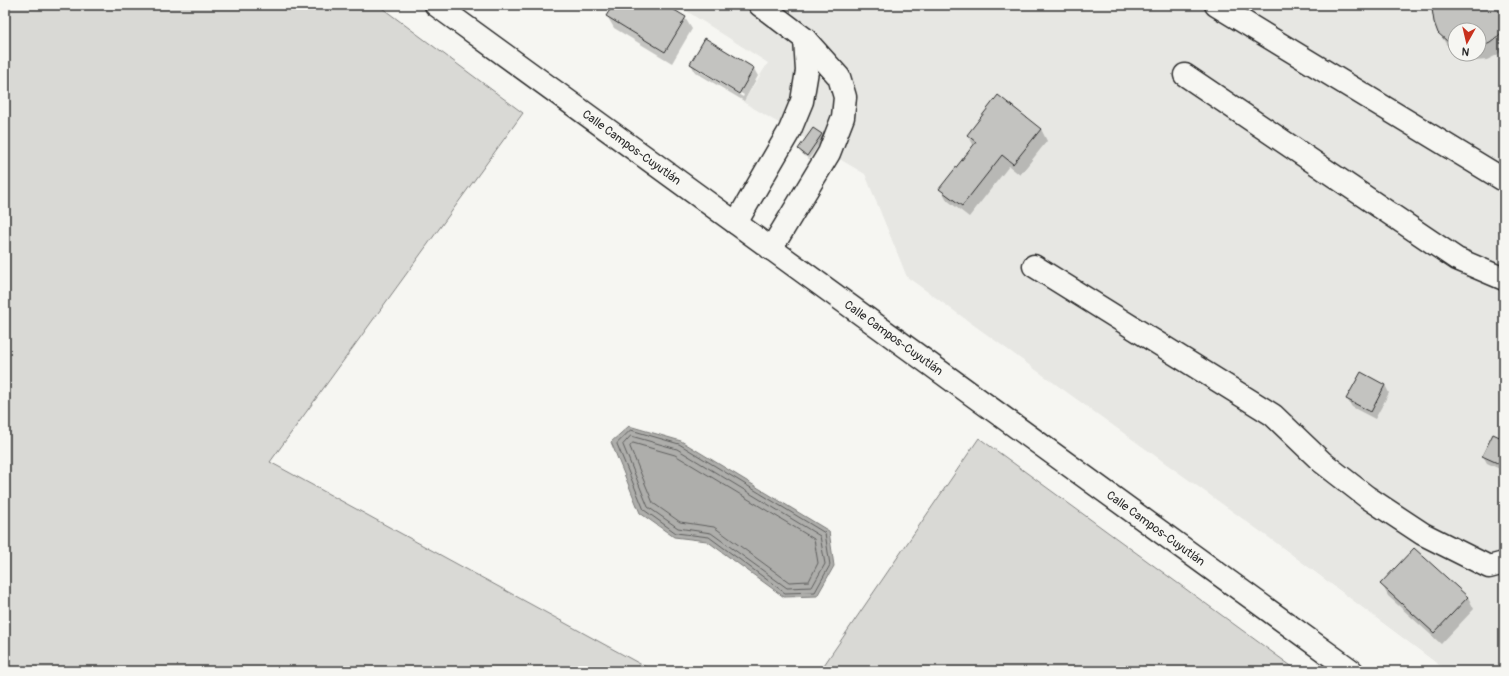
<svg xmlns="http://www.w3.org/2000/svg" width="1509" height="676" viewBox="0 0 1509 676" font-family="Pangolin,sans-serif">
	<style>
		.built { fill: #e7e7e3; fill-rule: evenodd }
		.green { fill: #d9d9d5; stroke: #828280 }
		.water { fill: #aeaeab; stroke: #7a7a78 }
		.shadow { fill: #0003; fill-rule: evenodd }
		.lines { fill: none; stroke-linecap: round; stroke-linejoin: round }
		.shore { stroke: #5f5f5e; stroke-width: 1 }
		.building { fill: #c3c3c0; stroke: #2b2b2b }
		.minor-casing { stroke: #2b2b2b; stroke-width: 25 }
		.minor { stroke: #f6f6f2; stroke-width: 22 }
		.labels { text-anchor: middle; stroke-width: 3; stroke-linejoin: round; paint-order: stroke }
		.street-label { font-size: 12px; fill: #2b2b2b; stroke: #f6f6f2 }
	</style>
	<rect width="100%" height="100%" fill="#f6f6f2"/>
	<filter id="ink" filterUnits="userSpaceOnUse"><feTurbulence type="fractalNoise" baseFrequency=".025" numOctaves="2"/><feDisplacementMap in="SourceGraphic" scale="8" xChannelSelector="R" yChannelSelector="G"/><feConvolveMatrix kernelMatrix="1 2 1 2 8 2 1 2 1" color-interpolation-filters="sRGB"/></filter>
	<g filter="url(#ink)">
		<!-- built -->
		<path class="built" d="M 677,5 L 1504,5 L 1504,671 L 1447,671 L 1275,542 L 907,277 L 865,174 L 743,102 L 768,63 ZM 1455,30 L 1479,30 L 1479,54 L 1455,54 Z"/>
		<!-- green -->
		<path class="green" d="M 8,5 L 378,5 L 523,113 L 270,462 L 653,671 L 5,671 L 5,14 Z
			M 979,438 L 1298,671 L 820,671 Z"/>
		<!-- water -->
		<path class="water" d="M 629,426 L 681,441 L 829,531 L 834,566 L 817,596 L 784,597 L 707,541 L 674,537 L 640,513 L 611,442 Z"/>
		<!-- shadow -->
		<path class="shadow" d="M 614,5 L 664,5 L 685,18 L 692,29 L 672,63 L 614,28 L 607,16 Z
			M 1435,5 L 1504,5 L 1504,49 L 1497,55 L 1487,60 L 1475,61 L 1464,58 L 1456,54 L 1479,54 L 1479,30 L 1455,30 L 1454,53 L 1446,44 L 1439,32 Z
			M 691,64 L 754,69 L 758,76 L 744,101 L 695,72 ZM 696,67 L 744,95 L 743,97 L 696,69 Z
			M 1041,129 L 1047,141 L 1020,175 L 1009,166 L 969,217 L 947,200 L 941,189 L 974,146 L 968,135 Z
			M 821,135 L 823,139 L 809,159 L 801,153 L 799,149 Z
			M 1385,385 L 1389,393 L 1375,419 L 1352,407 L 1347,399 Z
			M 1504,440 L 1504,471 L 1487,463 L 1483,456 Z
			M 1382,584 L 1468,597 L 1474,609 L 1441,644 L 1388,596 Z"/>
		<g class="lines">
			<!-- shore -->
			<path class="shore" d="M 631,430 L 679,444 L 825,533 L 830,565 L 815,592 L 785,593 L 709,537 L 676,533 L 644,510 L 617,444 Z
				M 631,436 L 677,449 L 820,536 L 825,564 L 812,587 L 787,588 L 711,533 L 678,528 L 648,507 L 623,445 Z
				M 633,443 L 675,455 L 814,539 L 818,563 L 809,581 L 789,582 L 714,527 L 680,522 L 653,503 L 630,447 Z"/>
		</g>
		<!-- building -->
		<path class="building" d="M 613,5 L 666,5 L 686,17 L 665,52 L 606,16 Z
			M 1434,5 L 1504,5 L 1504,27 L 1499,36 L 1490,43 L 1479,48 L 1479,30 L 1455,30 L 1455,46 L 1447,41 L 1438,33 L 1434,22 L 1432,9 Z
			M 705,38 L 754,68 L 739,94 L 690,64 Z
			M 998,95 L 1041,129 L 1013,164 L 1002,155 L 962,206 L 939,189 L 976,142 L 967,135 Z
			M 813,128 L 822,134 L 807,156 L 798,149 Z
			M 1361,372 L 1385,385 L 1371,412 L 1346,399 Z
			M 1493,434 L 1504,439 L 1504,466 L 1482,456 Z
			M 1414,548 L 1468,597 L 1434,633 L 1380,584 Z"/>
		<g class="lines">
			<defs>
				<g id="minor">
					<path id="s1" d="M 436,5 L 1352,671"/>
					<path d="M 760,5 L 805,39 L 839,77 L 845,97 L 843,117 L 829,153 L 771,249"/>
					<path d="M 1216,5 L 1504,180"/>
					<path d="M 1185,75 L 1457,259 L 1504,279"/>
					<path d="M 736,223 L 790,130 L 802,101 L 807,71 L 805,39"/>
					<path d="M 1034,266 L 1273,415 L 1322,462 L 1367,497 L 1423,534 L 1489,567 L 1504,563"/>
				</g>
			</defs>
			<!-- minor casing -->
			<use href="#minor" class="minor-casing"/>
			<!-- minor -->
			<use href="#minor" class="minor"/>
		</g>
	</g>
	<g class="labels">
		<!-- street labels -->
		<g class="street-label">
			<text dy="4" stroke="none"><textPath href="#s1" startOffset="242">Calle Campos-Cuyutlán</textPath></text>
			<text dy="4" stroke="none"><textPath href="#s1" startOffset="566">Calle Campos-Cuyutlán</textPath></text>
			<text dy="4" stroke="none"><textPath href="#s1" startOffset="890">Calle Campos-Cuyutlán</textPath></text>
		</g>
	</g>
	<!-- margin -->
	<rect width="1509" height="676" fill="none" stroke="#f6f6f2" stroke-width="20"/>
	<rect x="10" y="10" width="1489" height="656" fill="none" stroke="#2b2b2b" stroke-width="1.5" filter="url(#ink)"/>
	<!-- north arrow -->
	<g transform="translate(1467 42) rotate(188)"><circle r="19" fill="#f6f6f2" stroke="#a5a5a2"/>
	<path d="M0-3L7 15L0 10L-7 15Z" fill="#c8321e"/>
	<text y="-6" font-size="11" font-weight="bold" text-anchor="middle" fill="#2b2b2b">N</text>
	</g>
</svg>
